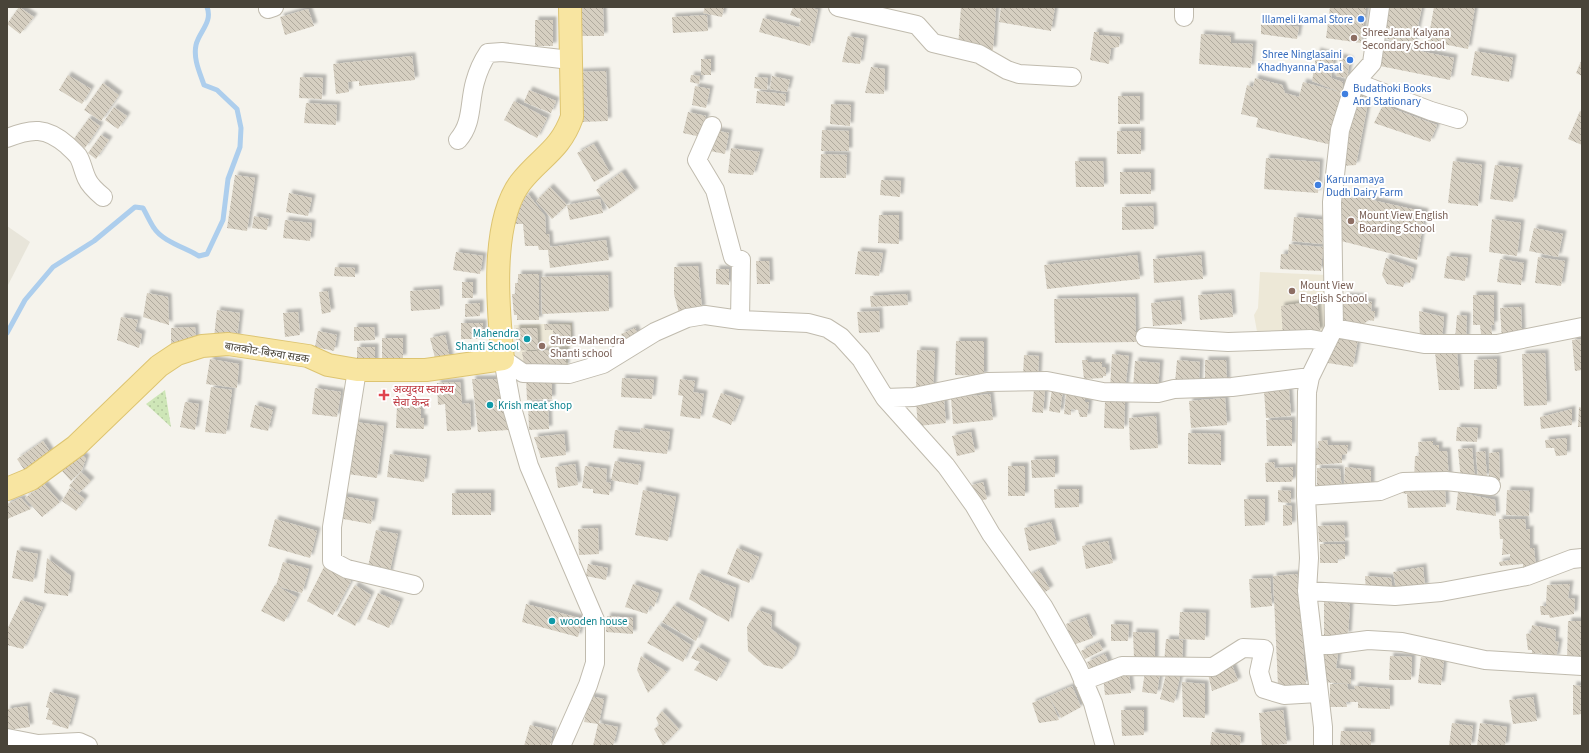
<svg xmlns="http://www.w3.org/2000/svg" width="1589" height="753" viewBox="0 0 1589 753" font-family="'Source Sans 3','Noto Sans Devanagari',sans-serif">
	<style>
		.residential { fill: #e8e5da }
		.education { fill: #ede8d7 }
		.park { fill: url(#park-dots) }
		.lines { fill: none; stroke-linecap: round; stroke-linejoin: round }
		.stream { stroke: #adceed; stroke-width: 5 }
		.building { fill: url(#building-back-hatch); filter: url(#shadow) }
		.minor-casing { stroke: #c0bbae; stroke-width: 20 }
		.major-casing { stroke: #ddc471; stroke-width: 24 }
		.minor { stroke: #fff; stroke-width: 18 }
		.major { stroke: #f8e5a1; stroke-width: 22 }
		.shop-dot { fill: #3f7fe0; stroke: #fff; stroke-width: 1.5 }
		.education-dot { fill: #8d6e63; stroke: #fff; stroke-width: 1.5 }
		.culture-dot { fill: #0f9aa8; stroke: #fff; stroke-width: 1.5 }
		.health-dot { fill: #e0444e; stroke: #fff; stroke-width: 1.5 }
		.labels { text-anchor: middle; stroke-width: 4; stroke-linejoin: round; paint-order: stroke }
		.shop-label { font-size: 11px; fill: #366cbe; stroke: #fff; text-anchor: end }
		.education-label { font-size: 11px; fill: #785e54; stroke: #fff; text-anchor: start }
		.culture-label { font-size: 11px; fill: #0d838f; stroke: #fff; text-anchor: start }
		.street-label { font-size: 11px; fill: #494439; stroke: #fff }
		.health-label { font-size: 11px; fill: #be3a42; stroke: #fff; text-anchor: start }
	</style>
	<defs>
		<pattern id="park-dots" width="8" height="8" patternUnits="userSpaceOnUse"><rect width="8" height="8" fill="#cee6b7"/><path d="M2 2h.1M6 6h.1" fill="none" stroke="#b2c69e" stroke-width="1.8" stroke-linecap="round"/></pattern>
		<pattern id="building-back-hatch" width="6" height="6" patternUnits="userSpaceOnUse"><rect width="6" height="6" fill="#d6cfc1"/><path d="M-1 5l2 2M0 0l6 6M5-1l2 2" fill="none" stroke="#b0aa9e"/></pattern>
		<filter id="shadow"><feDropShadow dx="3.5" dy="-3.5" stdDeviation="1" flood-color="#0004"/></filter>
	</defs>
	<rect width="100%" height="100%" fill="#f5f3ec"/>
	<!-- residential -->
	<path class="residential" d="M 7,226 L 30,242 L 7,287 Z"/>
	<!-- education -->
	<path class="education" d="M 1260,272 L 1327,275 L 1325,334 L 1258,337 L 1254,315 L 1258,308 Z
		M 572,323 L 573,345 L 568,348 L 568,368 L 524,371 L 514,352 L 514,325 Z"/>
	<!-- park -->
	<path class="park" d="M 165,390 L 171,427 L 146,404 Z"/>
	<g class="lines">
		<!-- stream -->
		<path class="stream" d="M 7,333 L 25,300 L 53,267 L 94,241 L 135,207 L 143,208 C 147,215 150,222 154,228 C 162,241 186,248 199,256 L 207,254 L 223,220 L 228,179 L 240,147 L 241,128 L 237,109 L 217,90 L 204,85 C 200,73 193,59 196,45 C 199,32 213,22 207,7"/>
	</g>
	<!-- building -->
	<path class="building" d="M 19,7 L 34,17 L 20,34 L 7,24 Z
		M 580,7 L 603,7 L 604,36 L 580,36 Z
		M 705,7 L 724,7 L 722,17 L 703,13 Z
		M 793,7 L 810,7 L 818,10 L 810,46 L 759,32 L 763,18 L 799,27 L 801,19 L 790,15 Z
		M 961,7 L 996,7 L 993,50 L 958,47 Z
		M 1001,7 L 1055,7 L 1051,31 L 999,22 Z
		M 1330,7 L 1366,7 L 1361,43 L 1326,38 Z
		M 1385,7 L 1422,7 L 1414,45 L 1379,37 Z
		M 1434,7 L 1475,7 L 1468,49 L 1428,41 Z
		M 308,9 L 314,26 L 285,35 L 280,17 Z
		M 707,15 L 708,31 L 673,33 L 672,17 Z
		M 535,20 L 553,20 L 553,46 L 535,46 Z
		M 1261,22 L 1299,27 L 1297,39 L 1261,34 Z
		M 1094,32 L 1099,32 L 1099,35 L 1120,37 L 1119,47 L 1111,48 L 1109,64 L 1090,60 Z
		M 1201,34 L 1231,36 L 1231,43 L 1253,44 L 1251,68 L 1199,64 Z
		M 848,36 L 864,39 L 860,64 L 842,62 Z
		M 1380,43 L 1454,58 L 1450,80 L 1375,65 Z
		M 1317,51 L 1334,56 L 1331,78 L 1343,82 L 1342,93 L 1345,94 L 1332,145 L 1256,127 L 1258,118 L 1241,114 L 1247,85 L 1253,87 L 1255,78 L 1282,85 L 1285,93 L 1299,97 L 1303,82 L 1340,92 L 1312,81 Z
		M 1475,51 L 1513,58 L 1509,82 L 1471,75 Z
		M 412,56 L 415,80 L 359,86 L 359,81 L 348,82 L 349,92 L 336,94 L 333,64 Z
		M 1340,57 L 1350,60 L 1347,78 L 1336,76 Z
		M 701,59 L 711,59 L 711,75 L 701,75 Z
		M 1582,59 L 1582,76 L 1576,73 Z
		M 871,67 L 885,69 L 884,94 L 865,93 Z
		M 606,71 L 608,121 L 581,122 L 579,72 Z
		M 68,75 L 91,89 L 82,104 L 59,90 Z
		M 691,75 L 700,76 L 699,84 L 690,82 Z
		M 772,76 L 790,80 L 787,92 L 770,89 Z
		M 300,77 L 323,78 L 322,99 L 299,98 Z
		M 755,77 L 768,78 L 767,90 L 754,88 Z
		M 103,83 L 119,95 L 101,121 L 84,110 Z
		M 695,86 L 710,89 L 706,108 L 692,105 Z
		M 529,90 L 556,101 L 551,113 L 524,102 Z
		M 757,91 L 786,94 L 785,106 L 756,103 Z
		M 1357,95 L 1369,98 L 1356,165 L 1342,166 Z
		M 1118,96 L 1140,96 L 1140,124 L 1118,124 Z
		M 514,101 L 547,118 L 537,138 L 504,120 Z
		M 306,103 L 337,105 L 336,125 L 304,123 Z
		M 831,104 L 851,105 L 850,126 L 830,124 Z
		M 1383,105 L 1437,125 L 1430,142 L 1374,123 Z
		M 114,107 L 127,116 L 118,129 L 105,120 Z
		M 1580,111 L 1582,112 L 1582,145 L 1568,139 Z
		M 688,112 L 706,116 L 701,137 L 683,133 Z
		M 89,118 L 100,126 L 85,148 L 73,140 Z
		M 714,130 L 729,133 L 725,154 L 710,151 Z
		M 822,130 L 849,131 L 849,151 L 821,151 Z
		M 1117,131 L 1141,131 L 1141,154 L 1117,154 Z
		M 101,135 L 109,140 L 96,159 L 88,153 Z
		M 594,144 L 610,173 L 594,182 L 577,153 Z
		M 731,148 L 760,152 L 753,175 L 728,173 Z
		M 821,154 L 847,155 L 846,178 L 820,178 Z
		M 1266,158 L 1320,162 L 1318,193 L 1264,189 Z
		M 1075,161 L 1103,161 L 1104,187 L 1076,187 Z
		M 1453,161 L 1482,165 L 1478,206 L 1448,203 Z
		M 1495,165 L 1519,168 L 1513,202 L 1490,199 Z
		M 622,172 L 635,191 L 609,209 L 596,190 Z
		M 1120,172 L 1151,172 L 1151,194 L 1120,194 Z
		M 235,175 L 255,178 L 247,231 L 227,228 Z
		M 881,180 L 901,181 L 900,197 L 880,195 Z
		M 550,187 L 567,205 L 552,219 L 536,201 Z
		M 289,193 L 312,198 L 308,216 L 286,212 Z
		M 1341,193 L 1425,212 L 1417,260 L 1341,241 Z
		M 528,194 L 545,216 L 546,234 L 549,234 L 550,247 L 606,240 L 609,260 L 550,268 L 548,250 L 539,250 L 538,246 L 525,246 L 523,224 L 515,224 L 516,211 L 520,201 Z
		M 600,199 L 603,213 L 570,220 L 567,205 Z
		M 1153,206 L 1154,229 L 1122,230 L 1122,207 Z
		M 879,215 L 899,215 L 899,244 L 878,243 Z
		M 254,216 L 269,219 L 267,230 L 252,228 Z
		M 1294,217 L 1325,220 L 1322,244 L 1292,241 Z
		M 1492,219 L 1521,223 L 1517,256 L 1489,252 Z
		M 285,220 L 312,223 L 310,241 L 283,238 Z
		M 1534,228 L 1563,234 L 1558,257 L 1529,251 Z
		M 1289,244 L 1323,247 L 1321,271 L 1280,269 L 1281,254 L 1288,254 Z
		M 858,251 L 883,253 L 879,276 L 855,274 Z
		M 456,252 L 483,256 L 480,274 L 453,270 Z
		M 1137,255 L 1140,279 L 1047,289 L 1044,265 Z
		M 1201,255 L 1203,279 L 1154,283 L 1153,259 Z
		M 1447,256 L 1468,258 L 1465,281 L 1444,278 Z
		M 1538,257 L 1565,261 L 1561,286 L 1535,283 Z
		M 1386,258 L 1414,268 L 1410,283 L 1405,282 L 1403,287 L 1387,284 L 1382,275 Z
		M 1500,259 L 1524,263 L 1521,285 L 1497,282 Z
		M 756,261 L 769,261 L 770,284 L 757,284 Z
		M 698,266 L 702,309 L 679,313 L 674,294 L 674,267 Z
		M 335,267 L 355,268 L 355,277 L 334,276 Z
		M 716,269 L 729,269 L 729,285 L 716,284 Z
		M 518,274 L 539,274 L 539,320 L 517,320 L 517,315 L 514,315 L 512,294 L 515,294 L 515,283 L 518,283 Z
		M 608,275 L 609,311 L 542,314 L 541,277 Z
		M 462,282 L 473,282 L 473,298 L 462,298 Z
		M 439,289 L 440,309 L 411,311 L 410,291 Z
		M 328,291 L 331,312 L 322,314 L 319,292 Z
		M 147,293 L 168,297 L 169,325 L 143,317 Z
		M 1231,293 L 1233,317 L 1200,320 L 1198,295 Z
		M 907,294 L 908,305 L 871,307 L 870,296 Z
		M 1473,295 L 1494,295 L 1494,325 L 1491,325 L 1492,334 L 1481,334 L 1480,325 L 1473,325 Z
		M 1343,296 L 1364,297 L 1363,301 L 1372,302 L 1371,311 L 1375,311 L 1374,321 L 1369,320 L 1356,329 L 1338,325 Z
		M 1135,297 L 1136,342 L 1055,343 L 1054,299 Z
		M 1180,300 L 1182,324 L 1153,326 L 1151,303 Z
		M 1317,301 L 1320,331 L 1283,337 L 1281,306 Z
		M 480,303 L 480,316 L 465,317 L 465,304 Z
		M 1521,307 L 1522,337 L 1502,341 L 1500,308 Z
		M 217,310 L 240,313 L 237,339 L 214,337 Z
		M 879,311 L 880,332 L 859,333 L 857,312 Z
		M 1419,311 L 1444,317 L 1442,339 L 1420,341 Z
		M 298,312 L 300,335 L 285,337 L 283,313 Z
		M 1457,315 L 1467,316 L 1466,340 L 1455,339 Z
		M 121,317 L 138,320 L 135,331 L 142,334 L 139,348 L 117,340 Z
		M 461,323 L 483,323 L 483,339 L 461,339 Z
		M 544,324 L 570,325 L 571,345 L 552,347 L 553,330 L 545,330 Z
		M 195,327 L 196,346 L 171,347 L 171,328 Z
		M 354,327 L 374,327 L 375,340 L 354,341 Z
		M 516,328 L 537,328 L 538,349 L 516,351 Z
		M 635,328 L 640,340 L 627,346 L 621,334 Z
		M 318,331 L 337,335 L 334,351 L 315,347 Z
		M 445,335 L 451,363 L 437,366 L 430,338 Z
		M 1333,335 L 1358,339 L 1353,367 L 1328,363 Z
		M 382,338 L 403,338 L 403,358 L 382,358 Z
		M 1582,339 L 1582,370 L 1575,371 L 1572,340 Z
		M 956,341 L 984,341 L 984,376 L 955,375 Z
		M 357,347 L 375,347 L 375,364 L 357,364 Z
		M 566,349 L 566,367 L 525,370 L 522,352 Z
		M 917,350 L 935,351 L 933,390 L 916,389 Z
		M 1435,352 L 1457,353 L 1460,390 L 1439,390 Z
		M 1545,353 L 1547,405 L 1524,406 L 1522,354 Z
		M 1112,354 L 1129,356 L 1125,390 L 1110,389 Z
		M 1024,355 L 1039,356 L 1038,377 L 1023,376 Z
		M 210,359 L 239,364 L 237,388 L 206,384 Z
		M 1497,359 L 1497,389 L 1474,389 L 1474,360 Z
		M 1082,360 L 1088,360 L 1088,362 L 1102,362 L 1102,367 L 1106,367 L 1106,376 L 1103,376 L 1103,378 L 1084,379 Z
		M 1177,360 L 1200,362 L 1199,385 L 1175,383 Z
		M 1205,360 L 1226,360 L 1227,385 L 1205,386 Z
		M 1135,361 L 1160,363 L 1158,390 L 1133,388 Z
		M 552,378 L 552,399 L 527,400 L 526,379 Z
		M 622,378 L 654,380 L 652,399 L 621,397 Z
		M 472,379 L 501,379 L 508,430 L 478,432 Z
		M 680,379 L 695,381 L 693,392 L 704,394 L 700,419 L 680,416 L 683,396 L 678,395 Z
		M 460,382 L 462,404 L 470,403 L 471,430 L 447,431 L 445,404 L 438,405 L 437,383 Z
		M 211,387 L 232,390 L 226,434 L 205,432 Z
		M 315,388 L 341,392 L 337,417 L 312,414 Z
		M 1052,388 L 1063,389 L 1060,413 L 1049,411 Z
		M 1034,389 L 1045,390 L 1043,413 L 1032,412 Z
		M 1289,390 L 1291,416 L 1266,418 L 1264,391 Z
		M 721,393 L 741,400 L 731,425 L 712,417 Z
		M 990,394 L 993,420 L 953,424 L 951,398 Z
		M 1066,394 L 1085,396 L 1085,402 L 1089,402 L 1087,417 L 1080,417 L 1078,410 L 1071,409 L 1071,415 L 1064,414 Z
		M 1225,398 L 1227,425 L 1191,428 L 1189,401 Z
		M 944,400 L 946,423 L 918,426 L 916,403 Z
		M 1105,401 L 1125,401 L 1124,429 L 1104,428 Z
		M 185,402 L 199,404 L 195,430 L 180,427 Z
		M 528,403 L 548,403 L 549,429 L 529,430 Z
		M 397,404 L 421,404 L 421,418 L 424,418 L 424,429 L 396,428 Z
		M 255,405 L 273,410 L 268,431 L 250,427 Z
		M 1579,407 L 1582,408 L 1582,427 L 1578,427 Z
		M 1572,409 L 1572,425 L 1541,429 L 1540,417 Z
		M 1156,416 L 1158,448 L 1130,450 L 1129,418 Z
		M 1266,420 L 1292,420 L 1292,446 L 1267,446 Z
		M 355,422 L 384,426 L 377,478 L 347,474 Z
		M 1457,427 L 1478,428 L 1477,442 L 1456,441 Z
		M 641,428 L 670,432 L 667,454 L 613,448 L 615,430 L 640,433 Z
		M 971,432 L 975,452 L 957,456 L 952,436 Z
		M 1188,433 L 1221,434 L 1221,465 L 1188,464 Z
		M 564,434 L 566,455 L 541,458 L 534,437 Z
		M 1567,438 L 1567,455 L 1556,456 L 1554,448 L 1546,448 L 1545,440 Z
		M 1327,440 L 1328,445 L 1348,445 L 1347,454 L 1342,455 L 1342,463 L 1315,465 L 1314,448 L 1319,448 L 1318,441 Z
		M 43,441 L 51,453 L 25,471 L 17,459 Z
		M 1433,441 L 1433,445 L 1439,445 L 1439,451 L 1447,451 L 1449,479 L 1414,480 L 1415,456 L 1419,456 L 1418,442 Z
		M 1472,448 L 1475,480 L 1461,481 L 1458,449 Z
		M 1485,451 L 1487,477 L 1478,478 L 1476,452 Z
		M 1499,452 L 1500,481 L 1489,481 L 1489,453 Z
		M 80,454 L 86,458 L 82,470 L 71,481 L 62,471 Z
		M 390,454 L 427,459 L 424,482 L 387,477 Z
		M 1055,459 L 1055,477 L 1032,478 L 1031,460 Z
		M 615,461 L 641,465 L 638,485 L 611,480 Z
		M 1274,462 L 1275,468 L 1293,467 L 1293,479 L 1291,482 L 1266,482 L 1265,463 Z
		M 575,464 L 578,485 L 558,488 L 555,467 Z
		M 585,466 L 607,469 L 606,482 L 611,483 L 609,495 L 593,493 L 593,489 L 582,488 Z
		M 1008,466 L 1025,466 L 1025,496 L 1008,496 Z
		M 1345,467 L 1371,470 L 1371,488 L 1344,486 Z
		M 1317,468 L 1340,469 L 1342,491 L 1317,491 Z
		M 81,472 L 91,481 L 79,493 L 69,486 Z
		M 983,482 L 987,499 L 973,503 L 969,486 Z
		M 44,484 L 60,502 L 42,517 L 25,498 Z
		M 70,488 L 85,499 L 76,511 L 62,501 Z
		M 1402,488 L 1445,488 L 1446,507 L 1408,508 L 1407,494 L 1402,493 Z
		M 1054,489 L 1079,489 L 1079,507 L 1055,508 Z
		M 643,490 L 676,497 L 668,541 L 635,535 Z
		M 1278,490 L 1291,491 L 1291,503 L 1278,502 Z
		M 1507,490 L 1530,491 L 1529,516 L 1506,515 Z
		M 1458,492 L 1495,500 L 1496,516 L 1456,510 Z
		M 452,493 L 491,493 L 491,515 L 452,515 Z
		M 342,496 L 375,502 L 371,524 L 338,518 Z
		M 21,498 L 31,509 L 7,519 L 7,504 Z
		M 1244,499 L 1265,499 L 1265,525 L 1245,526 Z
		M 1283,505 L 1292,506 L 1292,525 L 1283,526 Z
		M 275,519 L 317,531 L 310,558 L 268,546 Z
		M 1499,519 L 1525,519 L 1526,530 L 1530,529 L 1530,548 L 1534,548 L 1536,568 L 1523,568 L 1523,564 L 1500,566 L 1499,562 L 1510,560 L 1510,554 L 1502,555 L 1503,539 L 1500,539 Z
		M 1051,522 L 1057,544 L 1029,551 L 1024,528 Z
		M 1344,525 L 1345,541 L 1319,542 L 1318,526 Z
		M 598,528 L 599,554 L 579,555 L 578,529 Z
		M 376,530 L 398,534 L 389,575 L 367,571 Z
		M 1108,541 L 1113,563 L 1086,569 L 1082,546 Z
		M 1320,544 L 1345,544 L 1345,559 L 1338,559 L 1338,563 L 1320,563 Z
		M 737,548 L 759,557 L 749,583 L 727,574 Z
		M 17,550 L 38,554 L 33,582 L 12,578 Z
		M 47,558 L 71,576 L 68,596 L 44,593 Z
		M 283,562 L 309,569 L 302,593 L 276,586 Z
		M 588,564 L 608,568 L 606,580 L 586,576 Z
		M 324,567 L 351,581 L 333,615 L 307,601 Z
		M 1423,567 L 1425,587 L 1396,588 L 1393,572 Z
		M 1039,570 L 1050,589 L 1038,596 L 1028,576 Z
		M 698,573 L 736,588 L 729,622 L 689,599 Z
		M 1297,574 L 1306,684 L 1278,686 L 1273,576 Z
		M 1365,576 L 1391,578 L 1393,593 L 1366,592 Z
		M 1270,578 L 1272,606 L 1251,608 L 1249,579 Z
		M 633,584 L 659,593 L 654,607 L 650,605 L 647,614 L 625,607 Z
		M 1570,584 L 1568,598 L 1575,599 L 1574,614 L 1550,618 L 1549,615 L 1541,615 L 1540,606 L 1546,606 L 1547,585 Z
		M 275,585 L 297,597 L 284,622 L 261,611 Z
		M 355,585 L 371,595 L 355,626 L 337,616 Z
		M 378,593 L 400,602 L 389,628 L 367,619 Z
		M 21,600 L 43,607 L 23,649 L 7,645 L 7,630 Z
		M 1324,602 L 1350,604 L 1348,635 L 1324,636 Z
		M 526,604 L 583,619 L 578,637 L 522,622 Z
		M 674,605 L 704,622 L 696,641 L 662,622 Z
		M 758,610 L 772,615 L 771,629 L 797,647 L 793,658 L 782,669 L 764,665 L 748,651 L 747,627 Z
		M 1180,612 L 1206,613 L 1205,640 L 1179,639 Z
		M 607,616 L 633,618 L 633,634 L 606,632 Z
		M 1086,617 L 1093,638 L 1073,645 L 1066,624 Z
		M 1568,621 L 1582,621 L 1582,661 L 1567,660 Z
		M 1111,624 L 1129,625 L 1128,641 L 1111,641 Z
		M 659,625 L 691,645 L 683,662 L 647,643 Z
		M 1532,625 L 1556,630 L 1555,641 L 1559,642 L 1556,658 L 1542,657 L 1542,653 L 1532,653 L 1532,650 L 1528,650 L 1526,634 L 1531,633 Z
		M 1133,632 L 1155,633 L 1155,662 L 1134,658 Z
		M 1166,639 L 1183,640 L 1182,665 L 1164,664 Z
		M 1099,642 L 1103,650 L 1085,659 L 1081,651 Z
		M 1321,646 L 1343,647 L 1342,654 L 1338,654 L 1336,668 L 1351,670 L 1351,684 L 1320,682 Z
		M 698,647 L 727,663 L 717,681 L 694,670 L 700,662 L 691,658 Z
		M 1105,654 L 1110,666 L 1092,674 L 1087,662 Z
		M 641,656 L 667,672 L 648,693 L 637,670 Z
		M 1390,656 L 1412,657 L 1411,680 L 1389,680 Z
		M 1421,657 L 1444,660 L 1441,685 L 1418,683 Z
		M 1232,665 L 1238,681 L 1212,691 L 1208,674 Z
		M 1145,671 L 1160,673 L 1157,694 L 1142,692 Z
		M 1129,674 L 1131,693 L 1105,695 L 1103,677 Z
		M 1166,674 L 1180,677 L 1174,703 L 1160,699 Z
		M 1182,682 L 1205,684 L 1205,718 L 1183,717 Z
		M 1330,684 L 1347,684 L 1348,689 L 1354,690 L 1355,686 L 1390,689 L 1390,709 L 1358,708 L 1358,702 L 1346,702 L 1347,707 L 1330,707 Z
		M 1573,685 L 1582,686 L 1582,714 L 1573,715 Z
		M 1072,686 L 1081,707 L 1061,718 L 1049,696 L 1059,720 L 1039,723 L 1032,703 L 1049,696 Z
		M 50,692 L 76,699 L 68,729 L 52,724 L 53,721 L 46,719 L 49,708 L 46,707 Z
		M 590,696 L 604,699 L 599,723 L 618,727 L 613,746 L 593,746 L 598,724 L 584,722 Z
		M 1533,697 L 1537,721 L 1513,724 L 1509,700 Z
		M 27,706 L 30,727 L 7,730 L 7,709 Z
		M 1121,710 L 1144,710 L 1144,735 L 1122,736 Z
		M 1283,710 L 1287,744 L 1262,746 L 1259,713 Z
		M 662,711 L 679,729 L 663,746 L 654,729 L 659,725 L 656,718 Z
		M 1452,723 L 1473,726 L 1471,746 L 1449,746 Z
		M 1480,723 L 1507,727 L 1505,746 L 1477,746 Z
		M 530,725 L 553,731 L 550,746 L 524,746 Z
		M 1341,731 L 1371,732 L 1371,746 L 1340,746 Z
		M 1212,732 L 1241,736 L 1240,746 L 1210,746 Z"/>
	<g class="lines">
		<defs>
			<path id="minor" d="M 838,7 L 917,25 L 933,43 L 979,54 L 1007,70 L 1019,74 L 1072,77
				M 268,9 L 274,7
				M 1184,17 L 1184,7
				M 1355,82 L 1431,111 L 1458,119
				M 712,126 L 697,160 L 715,190 L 733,257 L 741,260 L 740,320
				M 7,138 C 32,128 46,127 67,145 C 70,148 75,152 78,156 C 82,162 83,171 87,179 C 90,186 97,192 103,197
				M 458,140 C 473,123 469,103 475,82 C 478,71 482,62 488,53 L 502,52 L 570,60
				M 1334,328 L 1424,344 L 1497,344 L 1582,327
				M 1145,337 L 1228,342 L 1311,339 L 1327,342
				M 503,359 L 523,373 L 569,374 L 603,364 L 655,332 L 687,318 L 705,315 L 740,320 L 808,323 L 827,328 L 841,337 L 861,359 L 885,398 L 914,397 L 987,382 L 1047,381 L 1103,392 L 1158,393 L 1174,389 L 1232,387 L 1310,377
				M 503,359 L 512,408 L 529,466 L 595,620 L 595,663 L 588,685 L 561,746
				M 357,370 L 332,527 L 332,561 L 347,569 L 414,585
				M 885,398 L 946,466 L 974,505 L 991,534 L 1043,606 L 1078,668 L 1093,703 L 1105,746
				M 1306,496 L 1380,491 L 1403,482 L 1446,481 L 1491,486
				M 1307,591 L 1395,596 L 1441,592 L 1527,576 L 1572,559 L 1582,558
				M 1314,645 L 1330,645 L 1368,640 L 1402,642 L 1485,660 L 1582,666
				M 1083,681 L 1122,666 L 1213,667 L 1243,648 L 1264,649 L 1259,672 L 1264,689 L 1284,695 L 1318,693
				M 7,738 L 38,744 L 79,742 L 88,746
				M 1323,746 L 1323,727 L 1307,591 L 1309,558 L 1306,496 L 1307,392 L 1310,377 L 1334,328 L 1332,202 L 1340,130 L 1355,82 L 1372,63 L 1380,7"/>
			<path id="major" d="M 7,489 L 31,479 L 76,446 L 159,366 L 177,354 L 202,346 L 228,344 L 308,356 L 328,365 L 357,370 L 426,370 L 503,359 C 498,310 490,224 520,183 C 540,157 560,151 572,117 L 570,7"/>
		</defs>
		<!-- minor casing -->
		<use href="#minor" class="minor-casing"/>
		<!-- major casing -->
		<use href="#major" class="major-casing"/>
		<!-- minor -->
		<use href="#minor" class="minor"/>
		<!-- major -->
		<use href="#major" class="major"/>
	</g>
	<!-- markers -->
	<g class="shop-dot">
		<circle cx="1361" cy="19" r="4"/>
		<circle cx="1350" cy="60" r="4"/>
		<circle cx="1345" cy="94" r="4"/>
		<circle cx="1318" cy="185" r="4"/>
	</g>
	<g class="education-dot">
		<circle cx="1354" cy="38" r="4"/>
		<circle cx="1351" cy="221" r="4"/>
		<circle cx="1292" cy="291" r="4"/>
		<circle cx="542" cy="346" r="4"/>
	</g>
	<g class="culture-dot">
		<circle cx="527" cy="339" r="4"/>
		<circle cx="490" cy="405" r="4"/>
		<circle cx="552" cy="621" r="4"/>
	</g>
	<path class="health-dot" d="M382 389h4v4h4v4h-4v4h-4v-4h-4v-4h4z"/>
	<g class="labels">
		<!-- shop labels -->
		<g class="shop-label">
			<text x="1353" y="23">Illameli kamal Store</text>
			<text x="1342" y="58">Shree Ninglasaini<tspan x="1342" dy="13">Khadhyanna Pasal</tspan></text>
			<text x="1353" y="92" text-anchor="start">Budathoki Books<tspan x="1353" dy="13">And Stationary</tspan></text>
			<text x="1326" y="183" text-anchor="start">Karunamaya<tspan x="1326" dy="13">Dudh Dairy Farm</tspan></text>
		</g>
		<!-- education labels -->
		<g class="education-label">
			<text x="1362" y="36">ShreeJana Kalyana<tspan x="1362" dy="13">Secondary School</tspan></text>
			<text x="1359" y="219">Mount View English<tspan x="1359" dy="13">Boarding School</tspan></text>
			<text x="1300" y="289">Mount View<tspan x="1300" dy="13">English School</tspan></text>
			<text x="550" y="344">Shree Mahendra<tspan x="550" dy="13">Shanti school</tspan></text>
		</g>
		<!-- culture labels -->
		<g class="culture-label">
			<text x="519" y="337" text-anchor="end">Mahendra<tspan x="519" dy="13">Shanti School</tspan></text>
			<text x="498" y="409">Krish meat shop</text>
			<text x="560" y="625">wooden house</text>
		</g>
		<!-- street labels -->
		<g class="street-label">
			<text transform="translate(267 352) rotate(9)" y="4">बालकोट-बिरुवा सडक</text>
		</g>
		<!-- health labels -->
		<g class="health-label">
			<text x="393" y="393">अव्युदय स्वास्थ्य<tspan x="393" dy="13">सेवा केन्द्र</tspan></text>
		</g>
	</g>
	<!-- border -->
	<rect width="1589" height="753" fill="none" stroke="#494439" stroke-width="16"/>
</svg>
